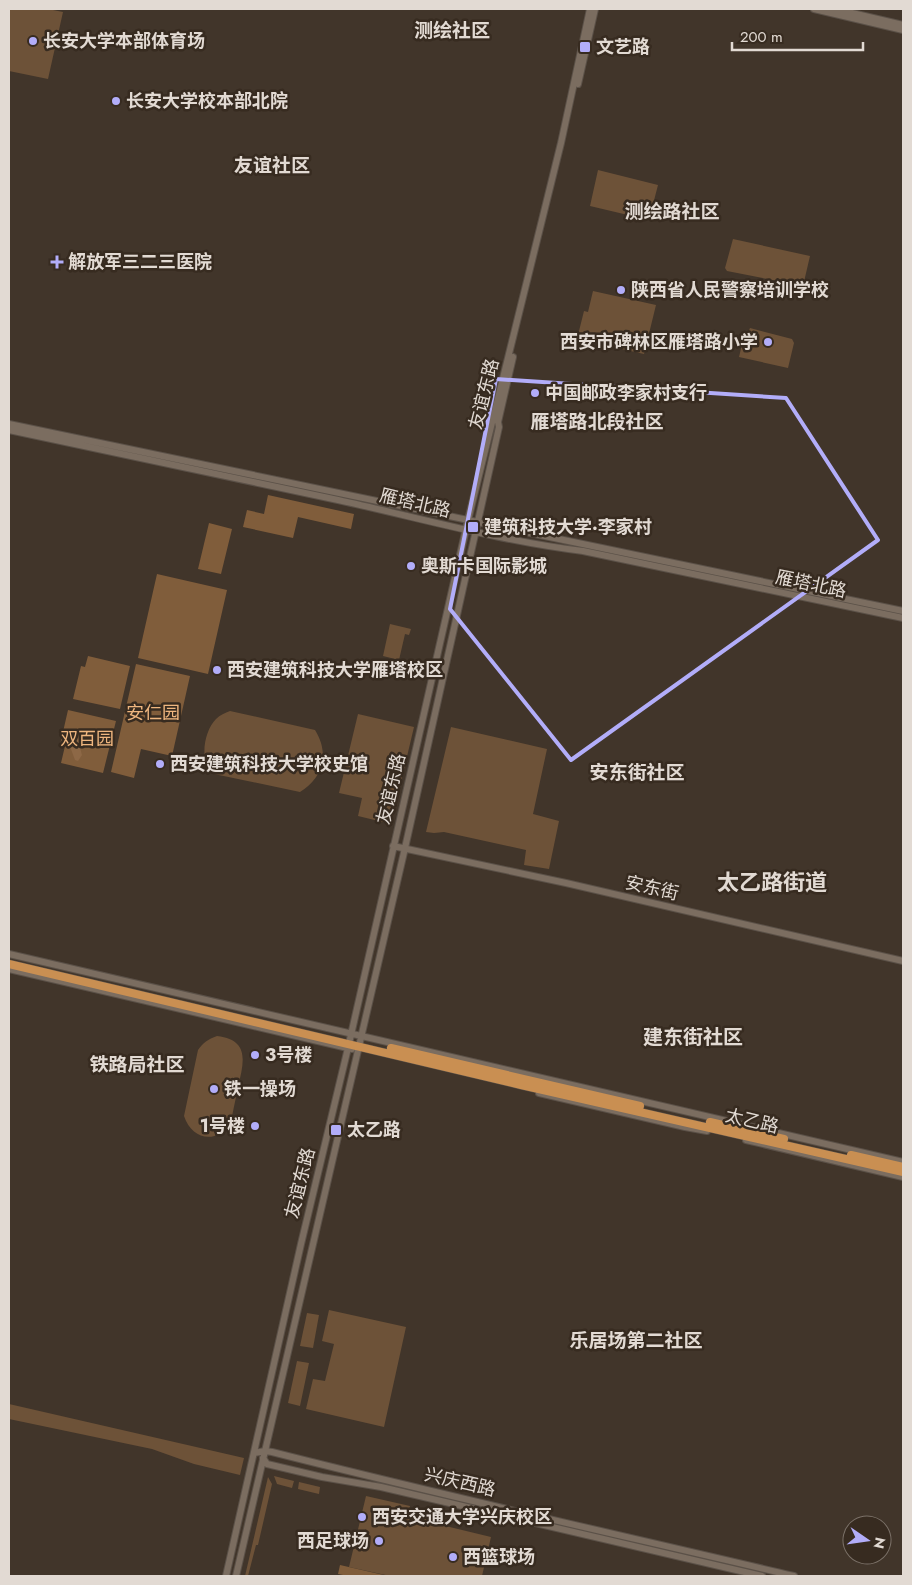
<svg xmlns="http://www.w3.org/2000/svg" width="912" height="1585" viewBox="0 0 912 1585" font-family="Jost,'Noto Sans SC',sans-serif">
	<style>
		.green { fill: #6d5238 }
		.forest { fill: #805d3b }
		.water { fill: #8d6846 }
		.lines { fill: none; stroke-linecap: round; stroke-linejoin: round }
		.secondary-casing { stroke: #5b5148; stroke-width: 8 }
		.primary-casing { stroke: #5b5148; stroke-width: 9 }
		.secondary { stroke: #7b6d60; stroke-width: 6 }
		.primary { stroke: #c98f52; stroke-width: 8 }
		.marked { fill: none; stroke: #b2adf9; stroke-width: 4; stroke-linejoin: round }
		.poi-dot { fill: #b2adf9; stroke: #372b20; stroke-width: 2 }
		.labels { text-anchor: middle; stroke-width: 5; stroke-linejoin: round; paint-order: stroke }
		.poi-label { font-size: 18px; font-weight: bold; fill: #e2dad3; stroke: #372b20; text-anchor: start }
		.street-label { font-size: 18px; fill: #e2dad3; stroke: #372b20 }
		.park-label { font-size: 18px; fill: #efb67f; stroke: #372b20 }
		.neighbourhood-label { font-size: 19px; font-weight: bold; fill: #e2dad3; stroke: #372b20 }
		.quarter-label { font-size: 20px; font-weight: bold; fill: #e2dad3; stroke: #372b20 }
		.district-label { font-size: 22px; font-weight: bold; fill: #e2dad3; stroke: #372b20 }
	</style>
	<rect width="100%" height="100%" fill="#41352a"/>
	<!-- green -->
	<path class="green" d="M 9,9 L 48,9 L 63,12 L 48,79 L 9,71 Z
		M 598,170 L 658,185 L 649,220 L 590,206 Z
		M 733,239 L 810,256 L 803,286 L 727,271 L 725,268 Z
		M 593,291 L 656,305 L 644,354 L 577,339 L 584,311 L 588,312 Z
		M 750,328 L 792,339 L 794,343 L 788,368 L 739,357 L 745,332 L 748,333 Z
		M 390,624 L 411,629 L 409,635 L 405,634 L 399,660 L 383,656 Z
		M 230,711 L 315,730 C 330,754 323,778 300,792 L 214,774 C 212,771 208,768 207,765 C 201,751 206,729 216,719 C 220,715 225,713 230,711 Z
		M 358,714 L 414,727 L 391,824 L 358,816 L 362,798 L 339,793 Z
		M 451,727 L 547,749 L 533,814 L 559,821 L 549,869 L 524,865 L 526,850 L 444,832 L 434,833 L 426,832 Z
		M 217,1036 C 250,1040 244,1062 238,1087 C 236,1098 233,1110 231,1122 C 217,1145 192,1140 184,1116 L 198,1050 C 203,1043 208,1039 217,1036 Z
		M 329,1310 L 406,1327 L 384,1427 L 306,1409 L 313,1379 L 325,1381 L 334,1344 L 322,1341 Z
		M 307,1313 L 319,1315 L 313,1348 L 300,1346 Z
		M 297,1361 L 309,1363 L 300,1406 L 288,1403 Z
		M 9,1404 L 244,1458 L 240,1475 L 194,1464 L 152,1449 L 9,1419 Z
		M 274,1476 L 294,1481 L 292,1488 L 277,1484 Z
		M 268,1477 L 272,1484 L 258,1545 L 256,1545 L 248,1576 L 245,1576 Z
		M 299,1482 L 320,1487 L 319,1494 L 298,1489 Z
		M 366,1496 L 410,1506 L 408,1515 L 429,1520 L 429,1522 L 491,1537 L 482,1576 L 390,1576 L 349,1567 Z"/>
	<!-- forest -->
	<path class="forest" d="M 268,495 L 354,514 L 351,529 L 298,517 L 293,538 L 243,527 L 247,510 L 264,514 Z
		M 209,523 L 232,529 L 221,574 L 198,569 Z
		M 157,574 L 227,590 L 208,674 L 138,658 Z
		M 88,656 L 130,666 L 120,709 L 73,699 L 81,666 L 85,667 Z
		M 136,664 L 190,676 L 172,756 L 141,749 L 134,778 L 111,772 Z
		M 68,710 L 116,721 L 103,773 L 61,763 L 65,746 L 60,745 Z
		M 340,1565 L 388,1576 L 348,1576 L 338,1574 Z"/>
	<!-- water -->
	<path class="water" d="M 69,730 L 75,730 C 77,732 81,751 82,755 L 78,761 L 75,760 L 68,741 Z"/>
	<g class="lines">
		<defs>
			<path id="secondary" d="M 814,9 L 903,30
				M 835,9 L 903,25
				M 578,84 L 595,9
				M 9,424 L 903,611
				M 9,430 C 118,454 229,476 338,500 C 420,518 500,541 583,551 L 903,618
				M 393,846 L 566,883 L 903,961
				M 9,954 L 903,1162
				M 9,969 L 352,1049
				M 539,1093 L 685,1127 L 707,1131
				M 746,1140 L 903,1177
				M 254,1453 L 265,1451 L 272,1452 C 445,1496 620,1535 794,1576
				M 263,1458 L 267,1464 L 322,1477 L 381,1487 L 762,1576
				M 226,1576 L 301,1244 L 348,1048 L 468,520 L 561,143 L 590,9
				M 236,1576 L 405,848 L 499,427 L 498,422 L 513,357"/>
			<path id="primary" d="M 9,964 L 521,1085 L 903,1172
				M 391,1048 L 640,1106
				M 710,1122 L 784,1139
				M 851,1155 L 903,1167"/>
		</defs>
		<!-- secondary casing -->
		<use href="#secondary" class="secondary-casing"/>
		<!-- primary casing -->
		<use href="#primary" class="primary-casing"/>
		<!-- secondary -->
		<use href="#secondary" class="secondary"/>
		<!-- primary -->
		<use href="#primary" class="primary"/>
	</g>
	<!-- marked area -->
	<path class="marked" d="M 496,379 L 786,398 L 878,540 L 571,760 L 450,609 Z"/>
	<!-- markers -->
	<g class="poi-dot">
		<circle cx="33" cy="41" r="5"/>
		<rect x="579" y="41" width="12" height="12" rx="2.5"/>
		<circle cx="116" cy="101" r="5"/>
		<path d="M54.5 254.5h5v5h5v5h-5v5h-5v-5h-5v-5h5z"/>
		<circle cx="621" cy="290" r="5"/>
		<circle cx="768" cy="342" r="5"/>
		<circle cx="535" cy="393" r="5"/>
		<rect x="467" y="521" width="12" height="12" rx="2.5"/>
		<circle cx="411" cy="566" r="5"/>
		<circle cx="217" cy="670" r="5"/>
		<circle cx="160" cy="764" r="5"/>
		<circle cx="255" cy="1055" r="5"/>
		<circle cx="214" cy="1089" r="5"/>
		<circle cx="255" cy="1126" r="5"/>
		<rect x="330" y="1124" width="12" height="12" rx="2.5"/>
		<circle cx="362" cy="1517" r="5"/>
		<circle cx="379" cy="1541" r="5"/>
		<circle cx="453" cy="1557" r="5"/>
	</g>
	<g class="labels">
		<!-- poi labels -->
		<g class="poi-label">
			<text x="43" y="47">长安大学本部体育场</text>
			<text x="596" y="53">文艺路</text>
			<text x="126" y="107">长安大学校本部北院</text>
			<text x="68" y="268">解放军三二三医院</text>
			<text x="631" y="296">陕西省人民警察培训学校</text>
			<text x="758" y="348" text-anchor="end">西安市碑林区雁塔路小学</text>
			<text x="545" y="399">中国邮政李家村支行</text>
			<text x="484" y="533">建筑科技大学·李家村</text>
			<text x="421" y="572">奥斯卡国际影城</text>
			<text x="227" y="676">西安建筑科技大学雁塔校区</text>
			<text x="170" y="770">西安建筑科技大学校史馆</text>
			<text x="265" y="1061">3号楼</text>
			<text x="224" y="1095">铁一操场</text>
			<text x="245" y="1132" text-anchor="end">1号楼</text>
			<text x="347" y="1136">太乙路</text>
			<text x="372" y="1523">西安交通大学兴庆校区</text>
			<text x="369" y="1547" text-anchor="end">西足球场</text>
			<text x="463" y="1563">西篮球场</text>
		</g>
		<!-- street labels -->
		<g class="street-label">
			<text transform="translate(484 394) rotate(-76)" y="6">友谊东路</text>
			<text transform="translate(415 503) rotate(13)" y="6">雁塔北路</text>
			<text transform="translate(811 584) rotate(12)" y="6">雁塔北路</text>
			<text transform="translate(391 789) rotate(-77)" y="6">友谊东路</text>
			<text transform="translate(652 888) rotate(13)" y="6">安东街</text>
			<text transform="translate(752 1121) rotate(13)" y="6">太乙路</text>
			<text transform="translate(300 1183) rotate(-76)" y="6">友谊东路</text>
			<text transform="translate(460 1482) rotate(13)" y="6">兴庆西路</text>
		</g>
		<!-- park labels -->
		<g class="park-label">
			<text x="153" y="719">安仁园</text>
			<text x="87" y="745">双百园</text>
		</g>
		<!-- neighbourhood labels -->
		<g class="neighbourhood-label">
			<text x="452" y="37">测绘社区</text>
			<text x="272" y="172">友谊社区</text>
			<text x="672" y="218">测绘路社区</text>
			<text x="597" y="428">雁塔路北段社区</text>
			<text x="637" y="779">安东街社区</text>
			<text x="137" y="1071">铁路局社区</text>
			<text x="636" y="1347">乐居场第二社区</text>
		</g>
		<!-- quarter labels -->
		<g class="quarter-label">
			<text x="693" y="1044">建东街社区</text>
		</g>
		<!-- district labels -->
		<g class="district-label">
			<text x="772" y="890">太乙路街道</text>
		</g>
	</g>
	<!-- border -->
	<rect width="912" height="1585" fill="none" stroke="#e2dad3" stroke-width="20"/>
	<!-- north arrow -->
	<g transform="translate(867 1540) rotate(103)"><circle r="24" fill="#372b20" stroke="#7b7168"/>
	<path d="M0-4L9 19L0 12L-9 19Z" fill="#b2adf9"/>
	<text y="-8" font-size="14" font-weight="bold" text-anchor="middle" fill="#e2dad3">N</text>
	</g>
	<!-- scale -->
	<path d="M732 42v8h131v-8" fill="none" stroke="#e2dad3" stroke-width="2.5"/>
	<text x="740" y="42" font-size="15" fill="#e2dad3" stroke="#372b20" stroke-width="4" paint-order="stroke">200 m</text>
</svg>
